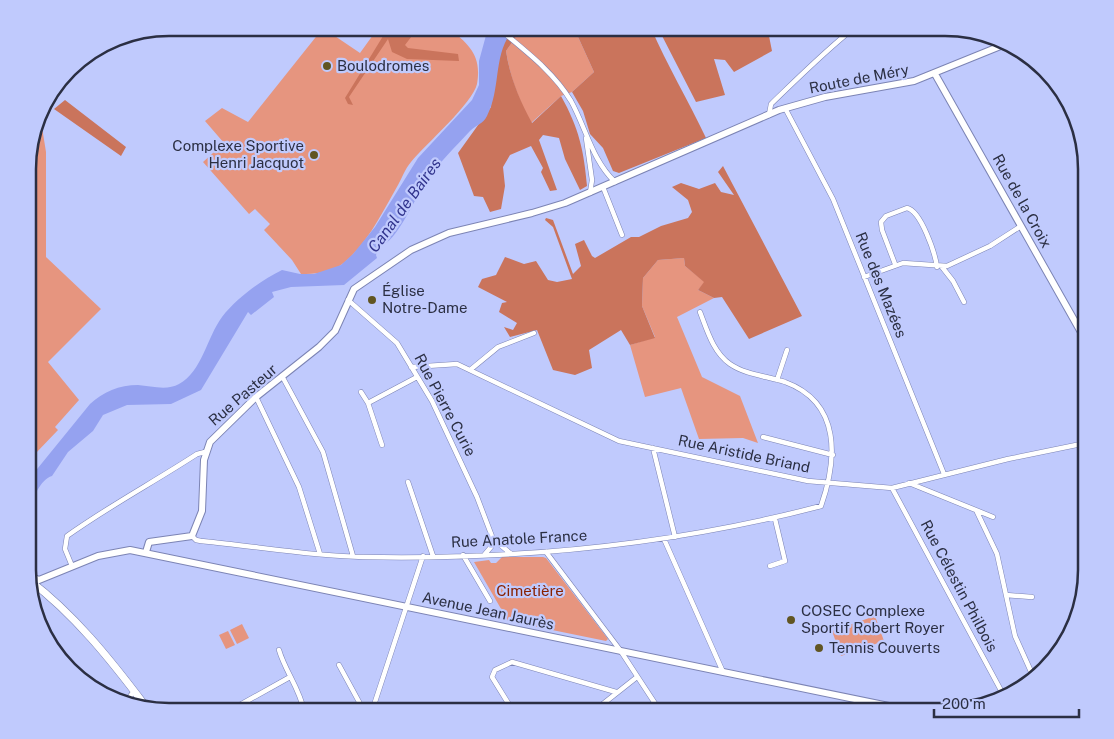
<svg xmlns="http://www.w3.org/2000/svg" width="1114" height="739" viewBox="0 0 1114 739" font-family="'Public Sans',sans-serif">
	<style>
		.green { fill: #e6957f }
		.forest { fill: #ca745c }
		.water { fill: #95a2f0 }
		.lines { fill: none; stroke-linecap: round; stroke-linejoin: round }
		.street-casing { stroke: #7c84b4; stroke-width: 5.5 }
		.secondary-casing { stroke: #7c84b4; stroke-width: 8 }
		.primary-casing { stroke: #7c84b4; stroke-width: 8 }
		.street { stroke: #fff; stroke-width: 4.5 }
		.secondary { stroke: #fff; stroke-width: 6 }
		.primary { stroke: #fff; stroke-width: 7 }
		.poi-dot { fill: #615522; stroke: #c0cafd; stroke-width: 2 }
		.labels { text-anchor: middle; stroke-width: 4.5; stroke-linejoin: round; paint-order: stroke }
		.poi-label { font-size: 15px; fill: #2b2f43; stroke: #c0cafd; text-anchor: start }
		.street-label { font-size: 15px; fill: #2b2f43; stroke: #c0cafd }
		.park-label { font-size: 15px; fill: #882100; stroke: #c0cafd }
		.water-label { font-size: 16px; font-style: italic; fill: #32358e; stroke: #c0cafd }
		.rim { fill: none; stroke: #2b2f43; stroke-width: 2.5 }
	</style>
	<rect width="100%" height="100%" fill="#c0cafd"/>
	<!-- green -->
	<path class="green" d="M 323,28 L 360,53 L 378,28 L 449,28 C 469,45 482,55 477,84 C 473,103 425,145 411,162 C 405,169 402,178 398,185 C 383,211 366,247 341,265 C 330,273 314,274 301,274 L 292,260 L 264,230 L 270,224 L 255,209 L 249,214 L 203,162 L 224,143 L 205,121 L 222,108 L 248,122 Z
		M 522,28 L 574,28 L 594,72 L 572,92 L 561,96 L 531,123 C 519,100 510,77 506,51 Z
		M 40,115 L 46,152 L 46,257 L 101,309 L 48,362 L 79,400 L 55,427 L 58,430 L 35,454 L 30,451 L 29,452 L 29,151 Z
		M 684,258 L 685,266 L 705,282 L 698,290 L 714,298 L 677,317 L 702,377 L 740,396 L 758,443 L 743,438 L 699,439 L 681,388 L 645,397 L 630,345 L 655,337 L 642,306 L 643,278 L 658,260 Z
		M 502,557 L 543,557 L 546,558 L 608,639 L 606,641 L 508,621 L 474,562 L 489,560 L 491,563 L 496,563 Z
		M 875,616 L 884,641 L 841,656 L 832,631 Z
		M 242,624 L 249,638 L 237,644 L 230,630 Z
		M 228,631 L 235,645 L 226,649 L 219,635 Z"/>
	<!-- forest -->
	<path class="forest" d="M 388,28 L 418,28 L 405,45 L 408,48 L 458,54 L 459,61 L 407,59 L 392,52 L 388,39 L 349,97 L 353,105 L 348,104 L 345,98 Z
		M 495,28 L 522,28 L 506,51 C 510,77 519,99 532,123 L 561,96 C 579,128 584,151 587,186 L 580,190 L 565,159 L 559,138 L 543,135 L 539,140 L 557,190 L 550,191 L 541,172 L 543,168 L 531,146 L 510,155 L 503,167 L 505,186 L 501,209 L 490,212 L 483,197 L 474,196 L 458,153 L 491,107 Z
		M 574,28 L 651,28 C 667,65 688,100 706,138 L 619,173 L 613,171 L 603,148 L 590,134 L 583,111 L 572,92 L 594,72 Z
		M 658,28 L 665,28 L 669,36 L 686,28 L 694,28 L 698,31 L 705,28 L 758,28 L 768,31 L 772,51 L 734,72 L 725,60 L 714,59 L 725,95 L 696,102 Z
		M 65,100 L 126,147 L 121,156 L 54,109 Z
		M 723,166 L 802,316 L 749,339 L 722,297 L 714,298 L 698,290 L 704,282 L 685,266 L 684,258 L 658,260 L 643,278 L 642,306 L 655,338 L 630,345 L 621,330 L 589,350 L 592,368 L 575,375 L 553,370 L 537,330 L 510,337 L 504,327 L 513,330 L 517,323 L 499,312 L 502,303 L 507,302 L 478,287 L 482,279 L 496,275 L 505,257 L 524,264 L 536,261 L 548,280 L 557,282 L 572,279 L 553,227 L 545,220 L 546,218 L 553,220 L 573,274 L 581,266 L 575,244 L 584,240 L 592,256 L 595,258 L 631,237 L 639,237 L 661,226 L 688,218 L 692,212 L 688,200 L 672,187 L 681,183 L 699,189 L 715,183 L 721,192 L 734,195 L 718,172 Z"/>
	<!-- water -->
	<path class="water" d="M 488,28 L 515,28 C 492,52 502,87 487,116 C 483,124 476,125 470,131 C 455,147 440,162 427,180 C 416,195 397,243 379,247 L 376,255 L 377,258 L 344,285 L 291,287 L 272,292 L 274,297 L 251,315 L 248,312 L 201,390 L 171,404 L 127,405 L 103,415 L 93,431 L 68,452 L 52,476 C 39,480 32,501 29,513 L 29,479 L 90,404 C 103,392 119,385 138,385 C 151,386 167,391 179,384 C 202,372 207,337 222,317 C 237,298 260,281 282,270 L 300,274 L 314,274 L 341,265 L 353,254 L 375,227 L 418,158 L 472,100 L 479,85 L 479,61 Z"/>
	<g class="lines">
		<defs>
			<path id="street" d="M 498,28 C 524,50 553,71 571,101 C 586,128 592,160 615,182
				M 785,108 L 833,199 L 944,474
				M 769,115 L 771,104 C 798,78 825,51 854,28
				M 586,138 L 592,180 L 590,193
				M 603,187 L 622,235
				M 895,264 L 882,230 L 881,222 L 886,216 L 907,208 C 921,211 935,253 937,267
				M 942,267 L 953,281 L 964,302
				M 864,277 L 903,263 L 947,266 L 990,246 L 1021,226
				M 348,300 L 397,343 L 432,401 L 477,497 L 493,539 L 510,553
				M 1079,327 L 1086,323
				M 411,367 L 457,364 L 619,441 L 808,481 L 892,488 L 1008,459 L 1086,443
				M 470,370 L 498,347 L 534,333
				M 282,376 L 323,452 L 353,556
				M 777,380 L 787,350
				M 361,392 L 368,403
				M 256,397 L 299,487 L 320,554
				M 763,437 L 833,455
				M 382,445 L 368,403 L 417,377
				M 653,448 L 675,537
				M 408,482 L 433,556
				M 909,483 L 993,517
				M 892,488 L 1004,696
				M 977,512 L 997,554 L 1015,636 L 1033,676
				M 192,536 L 196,540 L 201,541 C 255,546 309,556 363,557 C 517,560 672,545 821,506 C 837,460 842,403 785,382 C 767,376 746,375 730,364 C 713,352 707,330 700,312
				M 664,539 L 723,672
				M 546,552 L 620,650 L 660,711
				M 485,554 L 491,547 L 493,539
				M 463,555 L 490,601
				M 72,566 L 65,549 L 67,536 C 109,506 154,482 197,454 L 205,452
				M 770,566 L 785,561 L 775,519
				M 1006,595 L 1032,597
				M 32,596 L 38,587
				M 279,650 C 285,671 300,689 304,711
				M 339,665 L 364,711
				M 128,699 L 134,691
				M 229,711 L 290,677
				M 372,711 L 423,556
				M 513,711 L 492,677 L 495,670 L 512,662 L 616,692
				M 597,711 L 599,707 L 637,677"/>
			<path id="secondary" d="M 935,74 L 1086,341
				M 146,552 L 149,542 L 192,536 L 202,511 L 204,460 L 210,442 L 256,397 L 319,347 L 335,331 L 354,289 L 411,250 L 449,233 L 532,213 L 565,203 L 779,110 L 825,97 L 914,81 L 1003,45
				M 29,576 L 39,580 L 98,556 L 130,550 L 913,711"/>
			<path id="primary" d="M 29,580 C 74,614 110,659 144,704"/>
		</defs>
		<!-- street casing -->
		<use href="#street" class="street-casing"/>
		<!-- secondary casing -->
		<use href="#secondary" class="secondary-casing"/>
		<!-- primary casing -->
		<use href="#primary" class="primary-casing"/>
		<!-- street -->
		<use href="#street" class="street"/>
		<!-- secondary -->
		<use href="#secondary" class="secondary"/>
		<!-- primary -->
		<use href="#primary" class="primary"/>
	</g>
	<!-- markers -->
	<g class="poi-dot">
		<circle cx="327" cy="66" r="5"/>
		<circle cx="314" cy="155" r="5"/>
		<circle cx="372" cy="300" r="5"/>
		<circle cx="791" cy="620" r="5"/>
		<circle cx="819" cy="648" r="5"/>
	</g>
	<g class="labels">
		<!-- poi labels -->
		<g class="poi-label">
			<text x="337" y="71">Boulodromes</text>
			<text x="304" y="151" text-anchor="end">Complexe Sportive<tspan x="304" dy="17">Henri Jacquot</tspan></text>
			<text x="382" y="296">Église<tspan x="382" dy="17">Notre-Dame</tspan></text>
			<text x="801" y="616">COSEC Complexe<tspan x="801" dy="17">Sportif Robert Royer</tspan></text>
			<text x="829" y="653">Tennis Couverts</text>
		</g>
		<!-- street labels -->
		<g class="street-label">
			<text transform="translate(859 79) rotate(-11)" y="5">Route de Méry</text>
			<text transform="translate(1022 201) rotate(61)" y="5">Rue de la Croix</text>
			<text transform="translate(881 285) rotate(68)" y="5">Rue des Mazées</text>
			<text transform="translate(243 395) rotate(-41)" y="5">Rue Pasteur</text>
			<text transform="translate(445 405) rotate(62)" y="5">Rue Pierre Curie</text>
			<text transform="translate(744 454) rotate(12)" y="5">Rue Aristide Briand</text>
			<text transform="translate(519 539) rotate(-3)" y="5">Rue Anatole France</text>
			<text transform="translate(959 586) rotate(62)" y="5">Rue Célestin Philbois</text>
			<text transform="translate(488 611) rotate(12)" y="5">Avenue Jean Jaurès</text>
		</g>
		<!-- park labels -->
		<g class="park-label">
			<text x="530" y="596">Cimetière</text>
		</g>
		<!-- water labels -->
		<g class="water-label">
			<text transform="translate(404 205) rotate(-54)" y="6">Canal de Baires</text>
		</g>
	</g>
	<!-- crop -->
	<path d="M0 0H1114V739H0ZM169 36H945A133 133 0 0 1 1078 169V570A133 133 0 0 1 945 703H169A133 133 0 0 1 36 570V169A133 133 0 0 1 169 36Z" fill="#c0cafd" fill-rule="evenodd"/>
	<path class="rim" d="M169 36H945A133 133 0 0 1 1078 169V570A133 133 0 0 1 945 703H169A133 133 0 0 1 36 570V169A133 133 0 0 1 169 36Z"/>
	<!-- scale -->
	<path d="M934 709v8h145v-8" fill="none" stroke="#2b2f43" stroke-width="2.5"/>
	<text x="942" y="709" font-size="15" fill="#2b2f43" stroke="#c0cafd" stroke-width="4" paint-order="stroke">200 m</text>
</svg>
